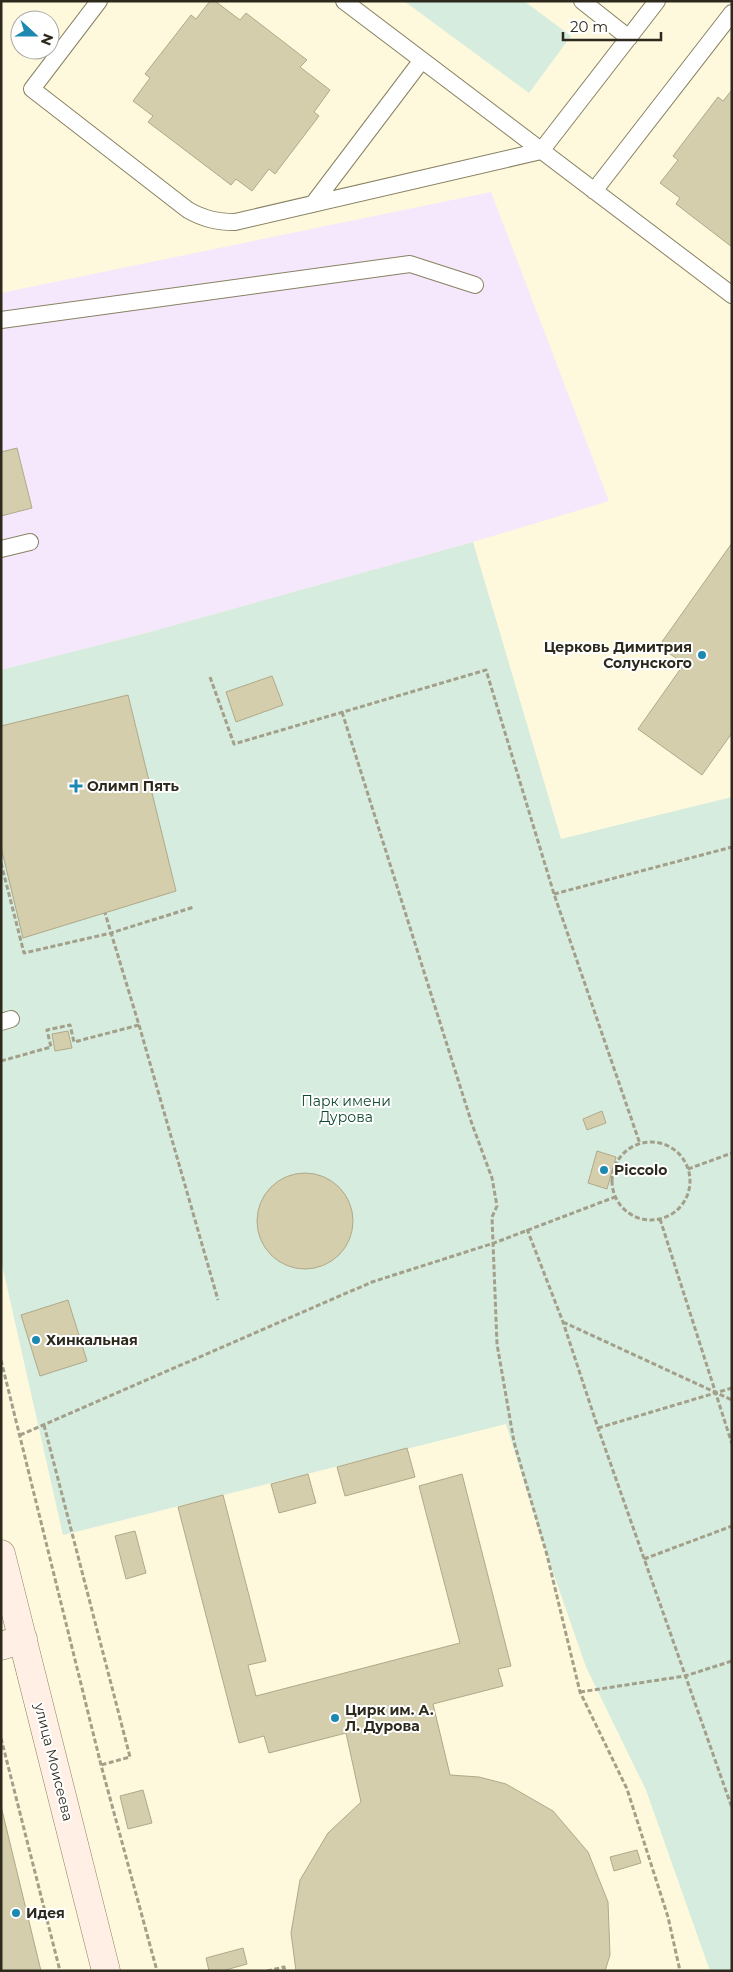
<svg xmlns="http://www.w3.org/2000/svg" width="733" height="1972" viewBox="0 0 733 1972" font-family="Montserrat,sans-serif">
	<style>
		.industrial { fill: #f5e8fc }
		.green { fill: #d5ecdf }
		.building { fill: #d5ceac; stroke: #b0a988 }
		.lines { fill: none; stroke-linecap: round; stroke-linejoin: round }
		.lane-casing { stroke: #888162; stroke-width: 18 }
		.secondary-casing { stroke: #888162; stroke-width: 29 }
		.path { stroke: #a39f89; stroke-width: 3; stroke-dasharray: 5 2.5; stroke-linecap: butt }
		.lane { stroke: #fff; stroke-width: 16 }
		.secondary { stroke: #ffefe4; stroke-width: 28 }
		.poi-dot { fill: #1e89b0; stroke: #fff; stroke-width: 2 }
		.labels { text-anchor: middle; stroke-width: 4; stroke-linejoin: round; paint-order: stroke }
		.poi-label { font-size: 14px; font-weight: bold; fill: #2d2a1d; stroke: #fff; text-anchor: start }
		.park-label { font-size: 14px; fill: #104931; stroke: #fff }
		.street-label { font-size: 14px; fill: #2d2a1d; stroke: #fff }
	</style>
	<rect width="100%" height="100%" fill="#fef8dc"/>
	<!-- industrial -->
	<path class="industrial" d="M 491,192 L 609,501 L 473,542 L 150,632 L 1,670 L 1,293 Z"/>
	<!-- green -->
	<path class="green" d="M 404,1 L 524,1 L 571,36 L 529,93 Z
		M 473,542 L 561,839 L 732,797 L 732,1971 L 710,1971 L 646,1790 L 586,1667 L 543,1543 L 506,1424 L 63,1535 L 1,1260 L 1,670 L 150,632 Z"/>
	<!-- building -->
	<path class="building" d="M 210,1 L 215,1 L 240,20 L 246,13 L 307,60 L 300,67 L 330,90 L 314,112 L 319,116 L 275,174 L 269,169 L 252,191 L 236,179 L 231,185 L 148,122 L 153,116 L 133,101 L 150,78 L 145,74 L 191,15 L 196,19 Z
		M 732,90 L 732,247 L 676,204 L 680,198 L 660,183 L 678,160 L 673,156 L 718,97 L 723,101 Z
		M 17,448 L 32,508 L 1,516 L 1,452 Z
		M 732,543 L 732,733 L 702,775 L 638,729 L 684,664 L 659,646 Z
		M 272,676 L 283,705 L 236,722 L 226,692 Z
		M 128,695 L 176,891 L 23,938 L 1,847 L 1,726 Z
		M 68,1031 L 72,1048 L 55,1051 L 52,1034 Z
		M 602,1111 L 606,1123 L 587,1130 L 583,1119 Z
		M 597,1151 L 616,1157 L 607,1189 L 588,1183 Z
		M257 1221a48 48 0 1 1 96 0a48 48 0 1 1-96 0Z
		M 68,1300 L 87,1361 L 40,1376 L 21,1315 Z
		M 407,1448 L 415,1477 L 345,1496 L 337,1467 Z
		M 308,1474 L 316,1503 L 279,1513 L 271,1484 Z
		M 462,1474 L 511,1666 L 498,1669 L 503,1686 L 433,1704 L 450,1775 L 479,1777 L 506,1784 L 553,1811 L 588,1852 L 608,1902 L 610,1955 L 605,1971 L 296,1971 L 291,1933 L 300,1880 L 328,1833 L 361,1802 L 346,1733 L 269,1753 L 264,1736 L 239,1743 L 178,1507 L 223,1495 L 266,1661 L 248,1665 L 256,1696 L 460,1643 L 419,1486 Z
		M 135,1531 L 146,1573 L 126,1579 L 115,1536 Z
		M 143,1790 L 152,1823 L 128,1829 L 120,1796 Z
		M 1,1806 L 41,1971 L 1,1971 Z
		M 637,1850 L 641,1863 L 614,1871 L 610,1857 Z
		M 243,1948 L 247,1964 L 222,1971 L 209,1971 L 206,1958 Z"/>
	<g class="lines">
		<defs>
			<path id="lane" d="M 99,1 L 32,89 L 188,210 C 204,219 217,222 235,222 L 541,151 L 657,1
				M 344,1 L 732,295
				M 582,1 L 629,38
				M 594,191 L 732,13
				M 313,204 L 422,60
				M 1,320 L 410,264 L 475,285
				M 1,549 L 30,542
				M 1,1022 L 11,1019"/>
			<path id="secondary" d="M 1,1554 L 106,1971
				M 1,1646 L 23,1639"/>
		</defs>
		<!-- lane casing -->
		<use href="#lane" class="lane-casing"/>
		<!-- secondary casing -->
		<use href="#secondary" class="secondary-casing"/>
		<!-- path -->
		<path class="path" d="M 210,677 L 234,744 L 486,670 L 554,894 L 640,1144
			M 342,712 L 472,1124 L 492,1178 L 497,1206 L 492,1217 L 497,1344 L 514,1442 L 547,1555 L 580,1692 L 627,1789 L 668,1917 L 680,1971
			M 1,863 L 24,953 L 111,933 L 194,907
			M 554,894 L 732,847
			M 139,1025 L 218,1300
			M 1,1061 L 51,1047 L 47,1030 L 70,1025 L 74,1042 L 139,1025 L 105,913
			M612 1181a39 39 0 1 1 78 0a39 39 0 1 1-78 0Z
			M 688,1169 L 732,1153
			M 660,1219 L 732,1444
			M 527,1229 L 563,1322 L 598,1428 L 732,1808
			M 563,1322 L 732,1400
			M 1,1360 L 101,1765 L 157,1971
			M 44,1425 L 130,1757 L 101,1765
			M 598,1428 L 732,1388
			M 20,1435 L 372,1282 L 494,1243 L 615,1197
			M 644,1559 L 732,1526
			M 580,1692 L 685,1676 L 732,1661
			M 1,1738 L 60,1971
			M 267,1971 L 284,1967 L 285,1971"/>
		<!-- lane -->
		<use href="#lane" class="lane"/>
		<!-- secondary -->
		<use href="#secondary" class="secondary"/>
	</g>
	<!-- markers -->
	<g class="poi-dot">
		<circle cx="702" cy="655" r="5"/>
		<path d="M73.5 778.5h5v5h5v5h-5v5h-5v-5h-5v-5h5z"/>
		<circle cx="604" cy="1170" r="5"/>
		<circle cx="36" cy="1340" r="5"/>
		<circle cx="335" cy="1718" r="5"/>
		<circle cx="16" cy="1913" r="5"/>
	</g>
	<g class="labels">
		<!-- poi labels -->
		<g class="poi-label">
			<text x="692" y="652" text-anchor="end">Церковь Димитрия<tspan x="692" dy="16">Солунского</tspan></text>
			<text x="87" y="791">Олимп Пять</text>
			<text x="614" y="1175">Piccolo</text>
			<text x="46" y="1345">Хинкальная</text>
			<text x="345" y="1715">Цирк им. А.<tspan x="345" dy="16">Л. Дурова</tspan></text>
			<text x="26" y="1918">Идея</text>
		</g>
		<!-- park labels -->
		<g class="park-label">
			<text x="346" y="1106">Парк имени<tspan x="346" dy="16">Дурова</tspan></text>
		</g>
		<!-- street labels -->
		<g class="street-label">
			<text transform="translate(54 1762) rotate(76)" y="5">улица Моисеева</text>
		</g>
	</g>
	<!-- border -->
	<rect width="733" height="1972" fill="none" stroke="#2d2a1d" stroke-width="5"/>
	<!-- north arrow -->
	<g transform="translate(35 35) rotate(111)"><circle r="24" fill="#ffffff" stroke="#abaaa5"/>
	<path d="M0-4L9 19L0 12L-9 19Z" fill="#1e89b0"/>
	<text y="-8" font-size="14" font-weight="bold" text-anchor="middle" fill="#2d2a1d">N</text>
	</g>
	<!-- scale -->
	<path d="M563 32v8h98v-8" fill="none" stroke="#2d2a1d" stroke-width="2.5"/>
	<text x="570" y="32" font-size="15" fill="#2d2a1d" stroke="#ffffff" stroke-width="4" paint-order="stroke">20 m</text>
</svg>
